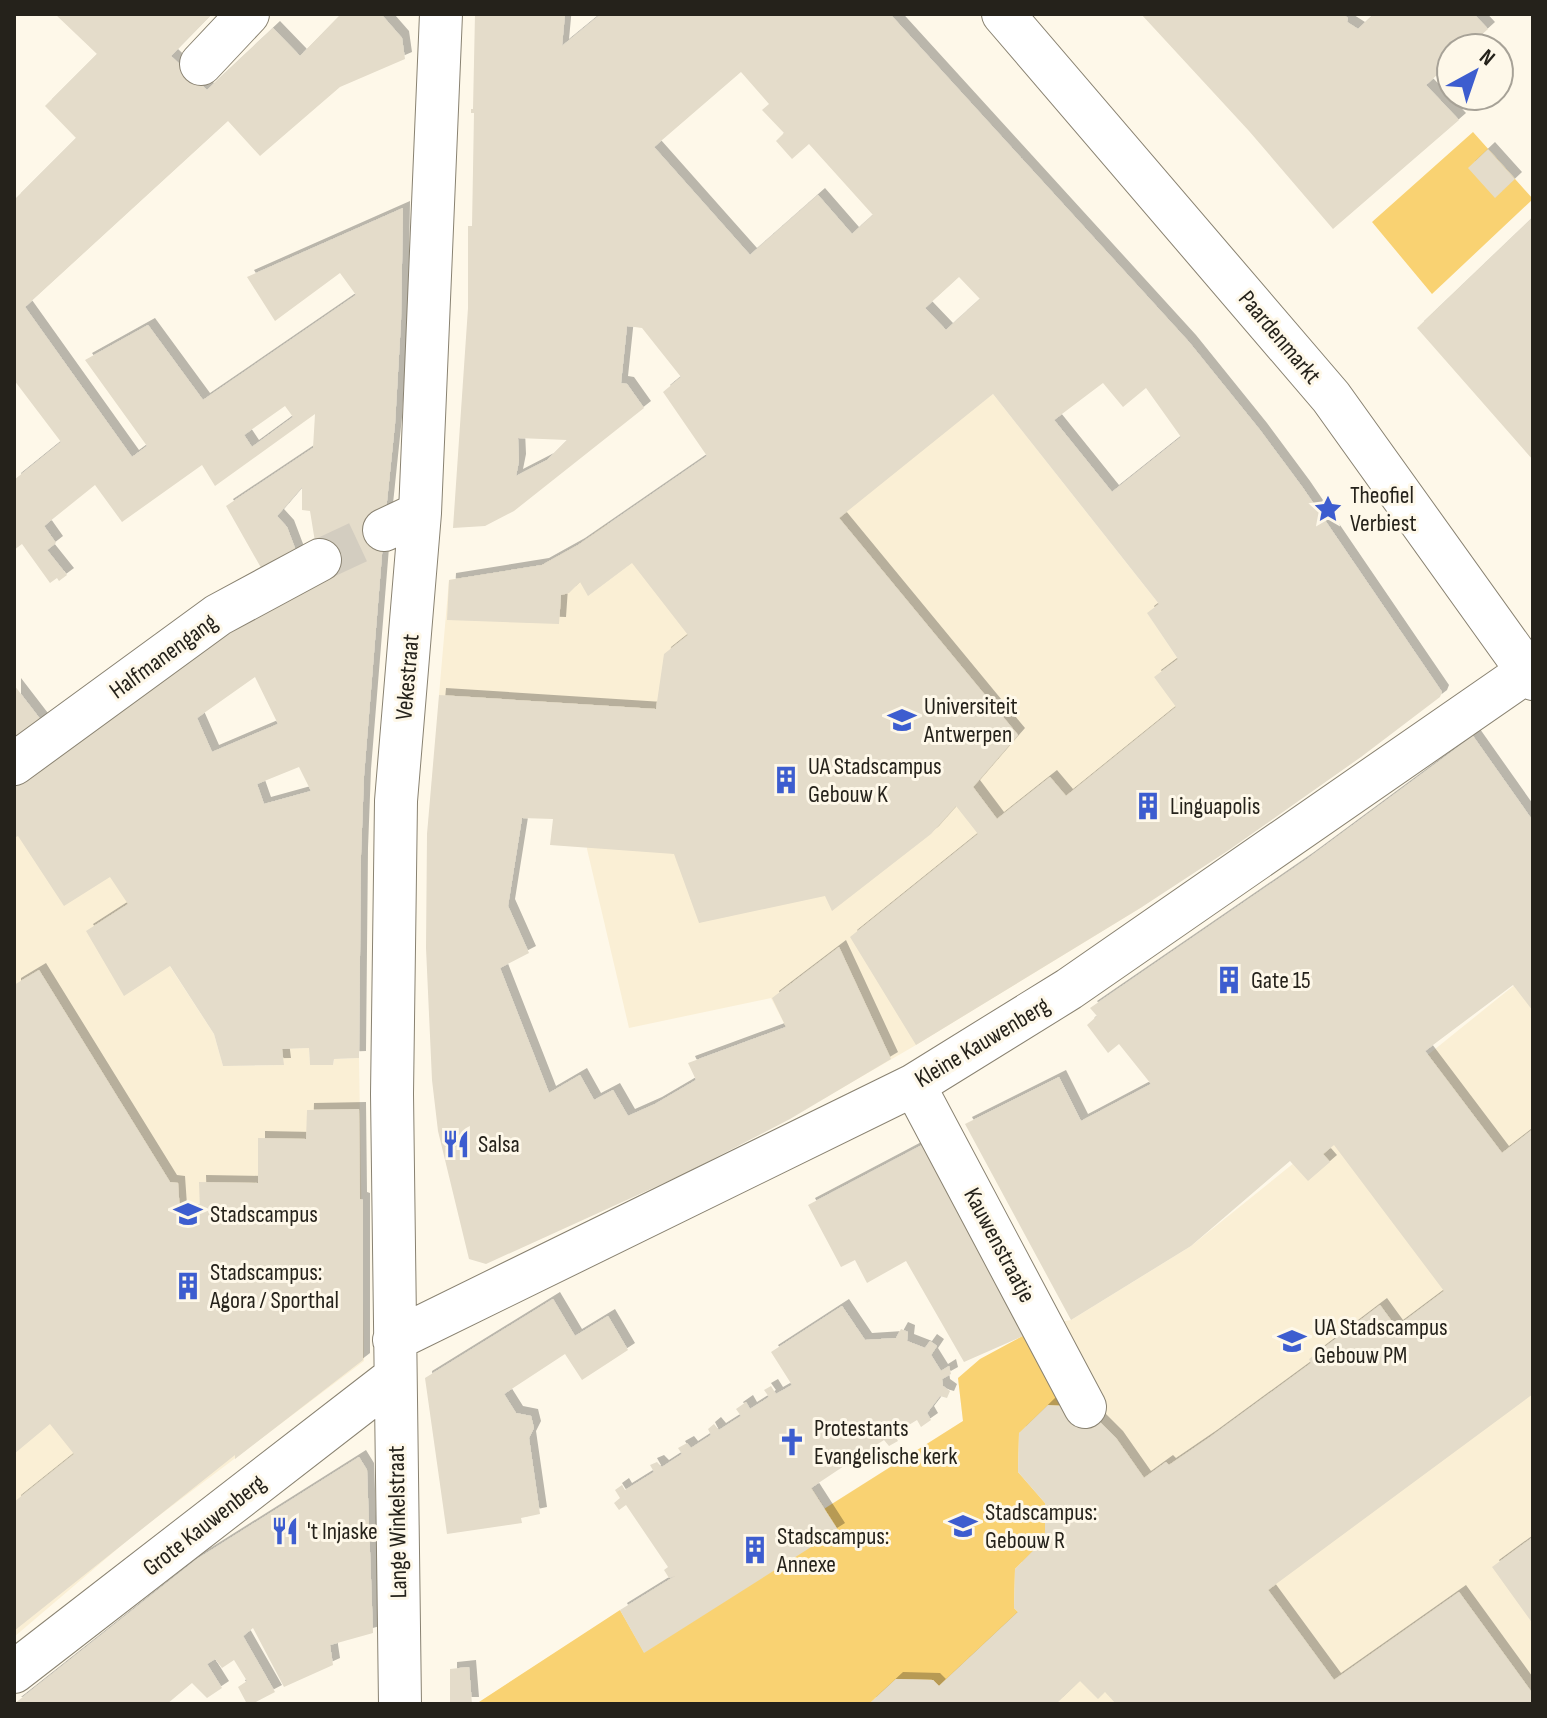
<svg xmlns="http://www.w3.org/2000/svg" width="1547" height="1718" viewBox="0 0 1547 1718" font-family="'Sofia Sans Condensed',sans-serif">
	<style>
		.built { fill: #faefd5 }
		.green { fill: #f9d272 }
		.building { fill: #e4dcca; fill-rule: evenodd; filter: url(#shadow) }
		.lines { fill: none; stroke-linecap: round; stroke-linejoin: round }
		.minor-tunnel { stroke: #d3cdc0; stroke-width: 42; stroke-dasharray: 42 21; stroke-linecap: butt }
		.minor-casing { stroke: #898271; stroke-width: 44 }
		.minor { stroke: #fff; stroke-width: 42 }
		.labels { text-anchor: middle; stroke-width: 6; stroke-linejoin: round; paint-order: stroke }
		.street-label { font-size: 24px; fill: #25221b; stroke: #fef8e9 }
		.poi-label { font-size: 24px; fill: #25221b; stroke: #fef8e9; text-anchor: start }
	</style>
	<defs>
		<filter id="shadow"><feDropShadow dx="7" dy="-7" stdDeviation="0" flood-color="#0004"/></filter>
	</defs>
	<rect width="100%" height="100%" fill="#fef8e9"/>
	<!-- built -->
	<path class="built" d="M 993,394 L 1159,604 L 1148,614 L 1178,659 L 1176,707 L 1142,907 L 916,1045 L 823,1099 L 771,998 L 629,1028 L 587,849 L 595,765 L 439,695 L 449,580 L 542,565 L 578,545 L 607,524 L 628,555 L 963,417 Z
		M 38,764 L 214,1034 L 223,1066 L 283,1065 L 282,1049 L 309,1048 L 310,1065 L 333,1065 L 334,1059 L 359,1058 L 364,1361 L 136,1533 L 14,1637 L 14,782 Z
		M 1533,970 L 1533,1704 L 476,1704 L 675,1576 L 809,1484 L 825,1508 L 963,1421 L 958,1378 L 1043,1325 L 1071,1320 L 1191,1246 Z"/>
	<!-- green -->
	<path class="green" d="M 1473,132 L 1533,199 L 1432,294 L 1372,222 Z
		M 1043,1325 L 1085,1407 L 1019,1433 L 1018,1472 L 1045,1503 L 1045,1539 L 1015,1569 L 1014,1608 L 1018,1612 L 939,1686 L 933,1680 L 896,1679 L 869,1704 L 476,1704 L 620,1610 L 644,1652 L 837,1529 L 824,1509 L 963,1421 L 958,1378 L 980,1359 Z"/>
	<!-- building -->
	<path class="building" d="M 55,14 L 212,14 L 171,56 L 207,90 L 273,28 L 300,56 L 341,14 L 381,14 L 402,38 L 405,59 L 340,87 L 260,156 L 228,121 L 25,307 L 132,457 L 147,446 L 85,360 L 148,325 L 203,400 L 356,295 L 340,273 L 275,321 L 247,277 L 403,208 L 401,321 L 395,424 L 384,530 L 364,776 L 361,855 L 359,1058 L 334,1059 L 333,1065 L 310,1065 L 309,1048 L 282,1049 L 284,1065 L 223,1066 L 214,1034 L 170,966 L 124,996 L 86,931 L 128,904 L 110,877 L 64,906 L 18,836 L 14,838 L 14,782 L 316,548 L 310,511 L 302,510 L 302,487 L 277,516 L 287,527 L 298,556 L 264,573 L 226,506 L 313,448 L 315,414 L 215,486 L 202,465 L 122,522 L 95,485 L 44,526 L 56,543 L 47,550 L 67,575 L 59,581 L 57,578 L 50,583 L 22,544 L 14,550 L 14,480 L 61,442 L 14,380 L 14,200 L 76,138 L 45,106 L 97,54 ZM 285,406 L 293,417 L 252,447 L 244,435 ZM 255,677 L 278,724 L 212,752 L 197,718 ZM 299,767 L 311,791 L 264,804 L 257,784 Z
		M 475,14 L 565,14 L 562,46 L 601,14 L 890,14 L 1189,342 L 1260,430 L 1303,488 L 1442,692 L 1440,697 L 1361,757 L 1229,850 L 1142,907 L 916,1045 L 850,937 L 978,834 L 956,806 L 931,834 L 832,911 L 825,896 L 699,923 L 674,854 L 550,845 L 553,819 L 522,818 L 508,906 L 529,953 L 500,968 L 549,1093 L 580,1075 L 594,1100 L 613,1090 L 628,1116 L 655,1104 L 696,1080 L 688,1063 L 786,1027 L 772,998 L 839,947 L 891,1059 L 790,1119 L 686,1173 L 486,1264 L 469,1259 L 438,1131 L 432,1080 L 426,948 L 427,834 L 439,695 L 656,709 L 664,654 L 688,635 L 632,563 L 588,596 L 580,582 L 569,593 L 561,595 L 559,624 L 447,620 L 449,580 L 542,565 L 578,545 L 707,456 L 663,392 L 681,377 L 642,328 L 627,326 L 621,383 L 627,384 L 644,408 L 514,511 L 485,526 L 453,528 L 468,308 L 468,226 L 472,226 L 474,113 L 471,113 L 471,109 L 473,109 ZM 741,72 L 769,104 L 762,110 L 784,133 L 776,141 L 792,159 L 809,144 L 873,215 L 852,234 L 818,195 L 750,255 L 654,147 ZM 959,277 L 980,299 L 946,330 L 925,308 ZM 1103,383 L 1123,407 L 1146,388 L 1181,437 L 1112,492 L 1054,420 ZM 993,394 L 1159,604 L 1147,613 L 1178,659 L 1154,677 L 1176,707 L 1066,796 L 1050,777 L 997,819 L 973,787 L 1018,735 L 839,518 ZM 518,438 L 567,440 L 547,460 L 516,476 L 519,461 Z
		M 1141,14 L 1342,14 L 1348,18 L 1347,22 L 1358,29 L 1374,14 L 1474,14 L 1488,29 L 1467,48 L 1451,48 L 1451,62 L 1426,85 L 1459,120 L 1333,229 L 1249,131 Z
		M 1488,149 L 1515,179 L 1495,198 L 1468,168 Z
		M 1533,217 L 1533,460 L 1417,328 Z
		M 14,685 L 44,724 L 14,747 Z
		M 1473,736 L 1533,821 L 1533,1011 L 1513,985 L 1425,1051 L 1502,1153 L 1533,1129 L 1533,1394 L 1268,1590 L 1334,1680 L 1459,1592 L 1533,1694 L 1533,1704 L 1116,1704 L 1105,1692 L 1098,1699 L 1080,1681 L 1056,1704 L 869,1704 L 896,1679 L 933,1680 L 939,1686 L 1018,1612 L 1014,1608 L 1015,1569 L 1045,1539 L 1045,1503 L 1018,1472 L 1019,1433 L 1048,1405 L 1085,1407 L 1116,1438 L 1144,1478 L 1166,1462 L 1169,1465 L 1210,1437 L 1311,1363 L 1309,1359 L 1380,1305 L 1396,1327 L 1444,1291 L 1334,1145 L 1323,1154 L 1330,1162 L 1308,1181 L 1290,1161 L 1191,1246 L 1071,1320 L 965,1124 L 1059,1077 L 1081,1121 L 1151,1084 L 1119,1044 L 1108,1053 L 1087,1025 L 1097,1016 L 1090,1008 L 1307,859 Z
		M 39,970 L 170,1182 L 178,1183 L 180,1212 L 200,1211 L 199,1182 L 258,1183 L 258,1138 L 306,1139 L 307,1110 L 359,1109 L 360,1199 L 363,1200 L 363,1360 L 235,1459 L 235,1455 L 14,1631 L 14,1502 L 74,1454 L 50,1424 L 14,1454 L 14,985 Z
		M 922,1145 L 1023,1336 L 964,1362 L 906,1261 L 867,1283 L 855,1260 L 841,1267 L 808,1205 Z
		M 553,1299 L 575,1336 L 608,1316 L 628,1350 L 582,1380 L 565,1354 L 504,1394 L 516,1413 L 531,1416 L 534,1428 L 529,1438 L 540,1514 L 521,1518 L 522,1523 L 447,1534 L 425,1378 Z
		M 842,1306 L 865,1340 L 896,1338 L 901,1329 L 908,1332 L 907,1341 L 925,1348 L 930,1341 L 937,1346 L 931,1355 L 941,1371 L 949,1366 L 951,1374 L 942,1379 L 943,1386 L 950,1391 L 947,1398 L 940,1396 L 927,1413 L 931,1420 L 921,1427 L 917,1420 L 894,1434 L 898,1441 L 889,1446 L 884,1440 L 859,1456 L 863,1463 L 854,1469 L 850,1462 L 811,1488 L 838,1530 L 644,1653 L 620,1610 L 675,1576 L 669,1578 L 664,1570 L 668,1567 L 626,1505 L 619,1510 L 614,1503 L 620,1498 L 615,1490 L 622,1485 L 625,1490 L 654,1472 L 650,1465 L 657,1462 L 662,1467 L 682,1454 L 678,1448 L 687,1443 L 691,1448 L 711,1435 L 708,1429 L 714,1424 L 719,1430 L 741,1416 L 736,1409 L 746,1402 L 750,1409 L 769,1397 L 764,1390 L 771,1386 L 776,1394 L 792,1385 L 771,1352 Z
		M 359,1457 L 367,1470 L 373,1633 L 330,1645 L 333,1665 L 284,1687 L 253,1628 L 243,1636 L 275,1692 L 252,1704 L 247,1704 L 238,1687 L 247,1681 L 234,1660 L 222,1668 L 215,1659 L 207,1664 L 222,1688 L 207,1698 L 192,1683 L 167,1704 L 14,1704 L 197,1559 Z
		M 1533,1537 L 1533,1624 L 1492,1567 Z
		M 469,1667 L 472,1704 L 450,1704 L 450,1669 Z"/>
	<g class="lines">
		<!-- minor-tunnel -->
		<path class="minor-tunnel" d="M 320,560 L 384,530"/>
		<defs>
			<path id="minor" d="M 1003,14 L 1331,397 L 1533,679
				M 201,64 L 248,14
				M 384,530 L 420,513
				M 14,764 L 218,615 L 320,560
				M 914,1085 L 1085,1407
				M 394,1340 L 914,1085 L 1069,989 L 1528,671
				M 14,1672 L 395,1377
				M 400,1704 L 392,1094 L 396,801 L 420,513 L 441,14"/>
		</defs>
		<!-- minor casing -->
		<use href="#minor" class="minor-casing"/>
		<!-- minor -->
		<use href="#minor" class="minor"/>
	</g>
	<!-- icons -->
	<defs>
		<symbol id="sight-bare" viewBox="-9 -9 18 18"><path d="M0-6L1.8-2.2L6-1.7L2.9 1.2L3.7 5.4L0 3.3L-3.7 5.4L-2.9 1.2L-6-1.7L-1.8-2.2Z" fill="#3d5dcf" stroke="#fef8e9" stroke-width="2.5" paint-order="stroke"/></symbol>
		<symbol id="university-bare" viewBox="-9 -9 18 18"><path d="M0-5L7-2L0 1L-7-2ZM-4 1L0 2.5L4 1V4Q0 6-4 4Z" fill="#3d5dcf" stroke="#fef8e9" stroke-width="2.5" paint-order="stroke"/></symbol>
		<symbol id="building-bare" viewBox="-9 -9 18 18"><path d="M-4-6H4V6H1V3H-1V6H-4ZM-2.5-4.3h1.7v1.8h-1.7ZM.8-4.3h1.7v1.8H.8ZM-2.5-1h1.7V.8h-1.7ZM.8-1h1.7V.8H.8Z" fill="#3d5dcf" stroke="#fef8e9" stroke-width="2.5" paint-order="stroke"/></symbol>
		<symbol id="restaurant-bare" viewBox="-9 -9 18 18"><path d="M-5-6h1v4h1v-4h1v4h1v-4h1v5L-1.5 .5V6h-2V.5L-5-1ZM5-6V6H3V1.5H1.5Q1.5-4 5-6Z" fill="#3d5dcf" stroke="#fef8e9" stroke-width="2.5" paint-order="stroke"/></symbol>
		<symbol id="church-bare" viewBox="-9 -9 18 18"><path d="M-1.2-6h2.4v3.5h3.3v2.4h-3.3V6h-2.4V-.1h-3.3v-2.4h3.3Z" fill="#3d5dcf" stroke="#fef8e9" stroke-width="2.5" paint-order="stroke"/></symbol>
	</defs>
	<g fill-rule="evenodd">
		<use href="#sight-bare" x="1308" y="489" width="40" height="40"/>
		<use href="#university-bare" x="882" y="700" width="40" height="40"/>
		<use href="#building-bare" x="766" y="760" width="40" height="40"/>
		<use href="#building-bare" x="1128" y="786" width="40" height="40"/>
		<use href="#building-bare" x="1209" y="960" width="40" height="40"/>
		<use href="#restaurant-bare" x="436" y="1124" width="40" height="40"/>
		<use href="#university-bare" x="168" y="1194" width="40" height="40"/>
		<use href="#building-bare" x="168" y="1266" width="40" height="40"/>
		<use href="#university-bare" x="1272" y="1321" width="40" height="40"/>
		<use href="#church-bare" x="772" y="1422" width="40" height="40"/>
		<use href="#university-bare" x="943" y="1506" width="40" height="40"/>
		<use href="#restaurant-bare" x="265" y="1511" width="40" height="40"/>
		<use href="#building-bare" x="735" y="1530" width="40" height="40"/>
	</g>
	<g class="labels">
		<!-- street labels -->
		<g class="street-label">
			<text transform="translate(1280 337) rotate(50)" y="8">Paardenmarkt</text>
			<text transform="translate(163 656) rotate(-36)" y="8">Halfmanengang</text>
			<text transform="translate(407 677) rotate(-85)" y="8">Vekestraat</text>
			<text transform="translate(982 1042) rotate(-31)" y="8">Kleine Kauwenberg</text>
			<text transform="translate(1000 1245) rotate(62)" y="8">Kauwenstraatje</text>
			<text transform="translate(397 1522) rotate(-91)" y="8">Lange Winkelstraat</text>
			<text transform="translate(204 1525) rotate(-38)" y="8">Grote Kauwenberg</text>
		</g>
		<!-- poi labels -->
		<g class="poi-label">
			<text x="1350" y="503">Theofiel<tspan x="1350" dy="28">Verbiest</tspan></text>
			<text x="924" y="714">Universiteit<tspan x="924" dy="28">Antwerpen</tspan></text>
			<text x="808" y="774">UA Stadscampus<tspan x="808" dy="28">Gebouw K</tspan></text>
			<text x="1170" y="814">Linguapolis</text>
			<text x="1251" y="988">Gate 15</text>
			<text x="478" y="1152">Salsa</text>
			<text x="210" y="1222">Stadscampus</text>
			<text x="210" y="1280">Stadscampus:<tspan x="210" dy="28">Agora / Sporthal</tspan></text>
			<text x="1314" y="1335">UA Stadscampus<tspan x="1314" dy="28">Gebouw PM</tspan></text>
			<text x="814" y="1436">Protestants<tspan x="814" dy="28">Evangelische kerk</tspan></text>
			<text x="985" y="1520">Stadscampus:<tspan x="985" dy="28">Gebouw R</tspan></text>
			<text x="307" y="1539">'t Injaske</text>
			<text x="777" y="1544">Stadscampus:<tspan x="777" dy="28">Annexe</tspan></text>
		</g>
	</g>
	<!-- border -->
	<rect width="1547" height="1718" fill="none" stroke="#25221b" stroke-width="32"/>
	<!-- north arrow -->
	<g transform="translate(1475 72) rotate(40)"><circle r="38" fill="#fef8e9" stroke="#a7a297" stroke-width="2"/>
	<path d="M0-6L14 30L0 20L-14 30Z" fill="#3d5dcf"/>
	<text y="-12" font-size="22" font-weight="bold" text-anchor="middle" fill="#25221b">N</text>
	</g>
</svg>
